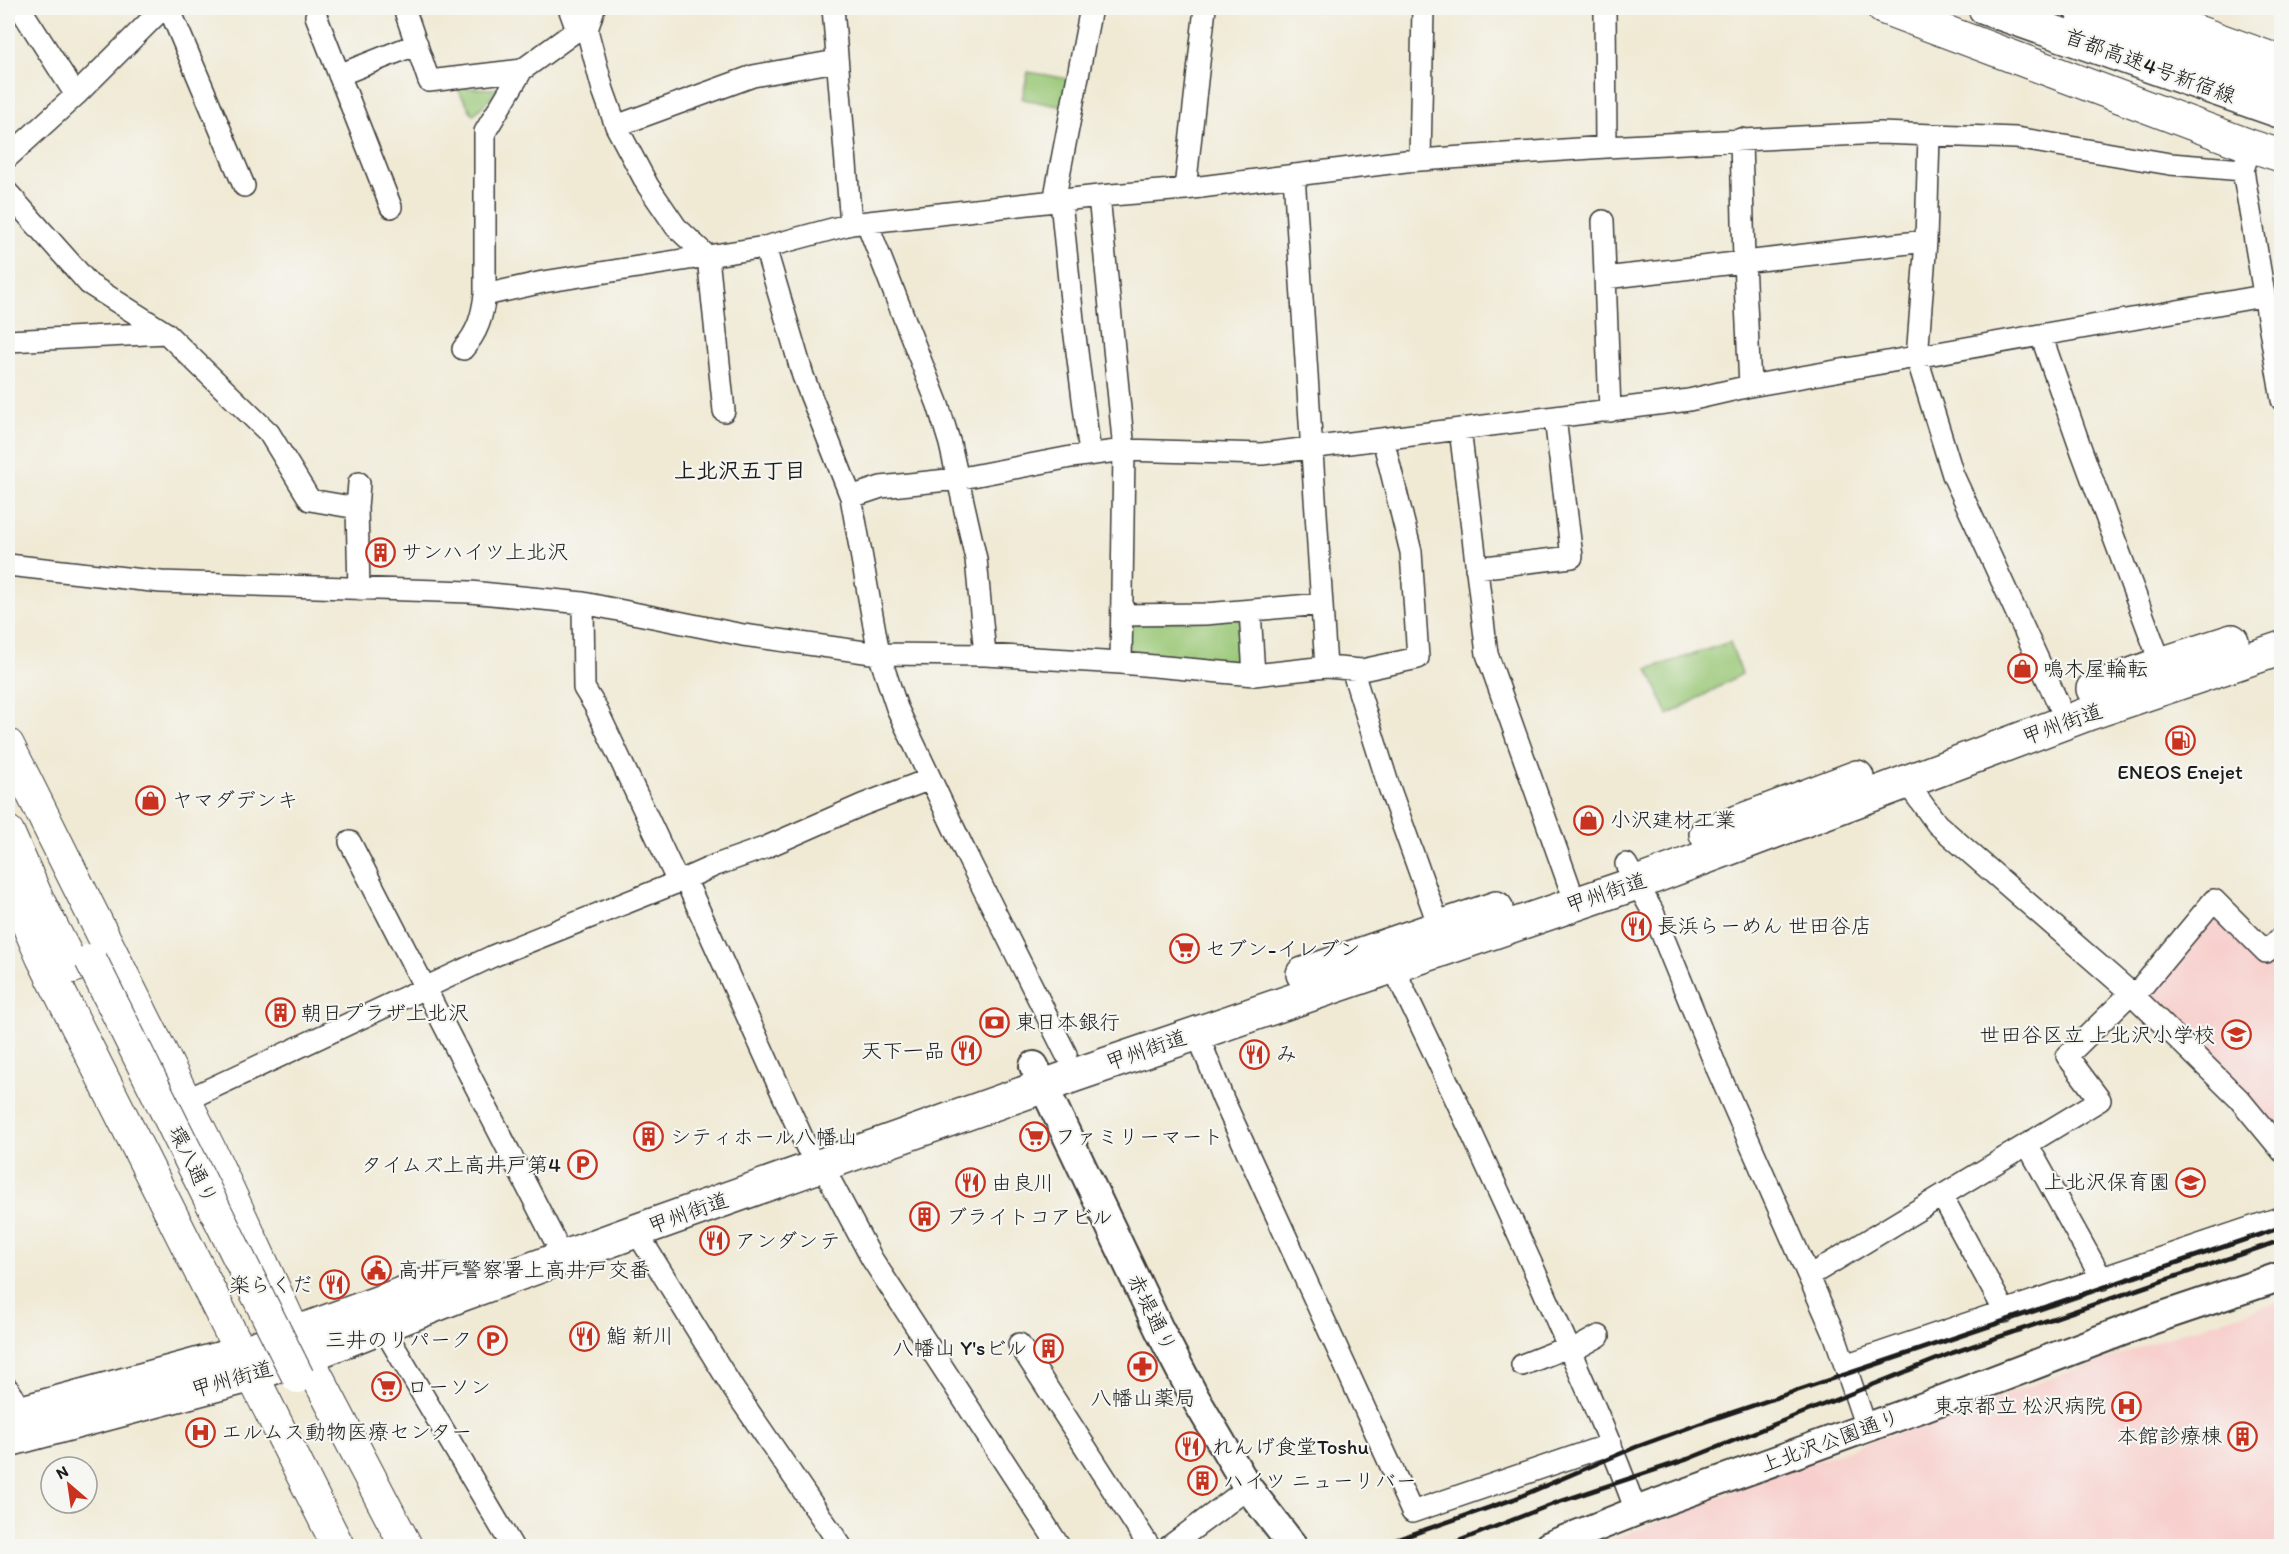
<svg xmlns="http://www.w3.org/2000/svg" width="2289" height="1554" viewBox="0 0 2289 1554" font-family="Itim,'Klee One',sans-serif">
	<style>
		.built { fill: #f7d0cd }
		.green { fill: #99c776; stroke: #5a7249; stroke-width: 1.5 }
		.lines { fill: none; stroke-linecap: round; stroke-linejoin: round }
		.street-casing { stroke: #3c3b38; stroke-width: 24 }
		.secondary-casing { stroke: #3c3b38; stroke-width: 32 }
		.primary-casing { stroke: #3c3b38; stroke-width: 34 }
		.highway-casing { stroke: #3c3b38; stroke-width: 36 }
		.street { stroke: #fff; stroke-width: 21 }
		.secondary { stroke: #fff; stroke-width: 28 }
		.primary { stroke: #fff; stroke-width: 32 }
		.highway { stroke: #fff; stroke-width: 33 }
		.rail { stroke: #1c1c1c; stroke-width: 4.5 }
		.primary-bridge-casing { stroke: #3c3b38; stroke-width: 34; stroke-linecap: butt }
		.primary-bridge { stroke: #fff; stroke-width: 32 }
		.labels { text-anchor: middle; stroke-width: 4.5; stroke-linejoin: round; paint-order: stroke }
		.street-label { font-size: 21px; fill: #1c1c1c; stroke: #f6f6f2 }
		.poi-label { font-size: 21px; fill: #1c1c1c; stroke: #f6f6f2; text-anchor: start }
		.neighbourhood-label { font-size: 22px; font-weight: bold; fill: #1c1c1c; stroke: #f6f6f2 }
	</style>
	<rect width="100%" height="100%" fill="#f6f6f2"/>
	<filter id="ink" filterUnits="userSpaceOnUse"><feTurbulence type="fractalNoise" baseFrequency=".0167" numOctaves="2"/><feDisplacementMap in="SourceGraphic" scale="12" xChannelSelector="R" yChannelSelector="G"/><feConvolveMatrix kernelMatrix="1 2 1 2 8 2 1 2 1" color-interpolation-filters="sRGB"/></filter>
	<filter id="wash" filterUnits="userSpaceOnUse"><feTurbulence type="fractalNoise" baseFrequency=".008" numOctaves="4" result="noise"/><feDisplacementMap in="SourceGraphic" scale="24" xChannelSelector="R" yChannelSelector="G"/><feGaussianBlur stdDeviation="1.35" result="paint"/><feColorMatrix in="noise" values="0 0 0 0 0 0 0 0 0 0 0 0 0 0 0 0 0 1.4 0 .05"/><feComposite in="paint" operator="in"/></filter>
	<g filter="url(#wash)">
		<rect width="100%" height="100%" fill="#f0ead5"/>
		<!-- built -->
		<path class="built" d="M 2215,908 L 2264,957 L 2281,941 L 2281,1138 L 2235,1081 L 2144,990 Z
			M 2281,1301 L 2281,1546 L 1596,1546 L 1767,1478 L 2177,1334 Z"/>
		<!-- green -->
		<path class="green" d="M 1028,72 L 1069,79 L 1064,107 L 1022,99 Z
			M 457,88 L 500,89 L 473,115 Z
			M 1236,617 L 1245,626 L 1249,662 L 1241,667 L 1129,655 L 1127,624 Z
			M 1730,642 L 1742,674 L 1668,715 L 1648,669 Z"/>
	</g>
	<g filter="url(#ink)">
		<g class="lines">
			<defs>
				<path id="street" d="M 20,8 L 76,95
					M 169,8 L 244,186
					M 404,8 L 429,81 L 522,70
					M 569,8 L 577,30
					M 594,8 L 587,30 L 603,90 L 616,126 L 648,186 L 676,227 L 708,257 L 724,411
					M 833,8 L 851,224
					M 1605,8 L 1606,147
					M 316,16 L 391,207
					M 339,75 L 417,44
					M 616,126 L 753,76 L 836,61
					M 1929,135 L 1926,241 L 1917,358 L 1953,475 L 2058,703
					M 1741,139 L 1744,262 L 1750,386
					M 8,157 L 76,95 L 163,8
					M 2247,158 L 2243,170 L 2282,400
					M 1420,160 L 1423,8
					M 1294,175 L 1326,667
					M 1185,189 L 1205,8
					M 8,193 L 89,284 L 166,333 L 269,433 L 310,500 L 357,508
					M 1099,196 L 1124,450 L 1121,663
					M 1603,221 L 1610,411
					M 867,223 L 938,405 L 950,444 L 976,559 L 985,655
					M 765,247 L 803,376 L 851,497 L 879,654 L 897,708 L 966,854 L 1066,1054
					M 1605,278 L 1926,241
					M 485,295 L 543,282 L 765,247 L 851,224 L 1099,196 L 1185,189 L 1406,161 L 1606,147 L 1880,133 L 2016,138 L 2170,164 L 2243,170
					M 2041,335 L 2082,452 L 2161,664
					M 8,341 L 166,333
					M 463,349 C 478,332 482,317 485,295 L 485,132 L 522,70 L 577,30 L 587,30
					M 1460,429 L 1487,654 L 1569,885
					M 1090,454 L 1073,320 L 1062,211 L 1056,191 L 1091,8
					M 851,497 L 881,487 L 957,479 L 1071,457 L 1124,450 L 1262,454 L 1689,400 L 1750,386 L 2263,296
					M 8,565 L 161,582 L 470,592 L 583,603 L 743,635 L 879,654 L 985,655 L 1121,663 L 1254,675 L 1326,667 L 1362,670 L 1418,658 L 1411,552 L 1383,439
					M 1476,568 L 1572,557 L 1555,418
					M 359,589 L 357,508 L 359,483
					M 583,603 L 584,688 L 595,706 L 678,882
					M 1250,611 L 1254,675
					M 1122,615 L 1205,614 L 1322,604
					M 1352,669 L 1389,787 L 1439,926
					M 1907,783 L 1937,824 L 2131,993 L 2239,1099 L 2282,1151
					M 350,842 L 554,1239
					M 1626,864 L 1653,912 L 1718,1071 L 1835,1336 L 1866,1427
					M 685,879 L 807,1148
					M 1393,967 C 1444,1073 1493,1178 1541,1285 C 1574,1360 1608,1434 1636,1511
					M 1197,1033 L 1223,1099 L 1412,1512 L 1611,1444
					M 184,1101 L 493,956 L 678,882 L 716,865 L 764,848 L 862,805 L 930,779
					M 2027,1144 L 2102,1279
					M 822,1165 L 872,1259 L 1059,1546
					M 1942,1196 L 2005,1312
					M 636,1231 L 734,1390 L 841,1546
					M 1809,1276 L 2100,1100 L 2067,1056 L 2131,993 L 2141,988 L 2214,900 L 2266,952 L 2282,936
					M 382,1326 L 512,1546
					M 1019,1344 L 1149,1546
					M 1570,1352 L 1599,1336
					M 1522,1365 L 1568,1347
					M 1845,1365 L 2282,1217
					M 8,1389 L 13,1396
					M 1170,1546 L 1248,1488"/>
				<path id="secondary" d="M 1034,1066 L 1159,1329 L 1194,1396 L 1248,1488 L 1293,1546
					M 1549,1546 L 1647,1507 L 1921,1408 L 2154,1319 L 2282,1276"/>
				<path id="primary" d="M 1883,8 L 2251,146 L 2282,156
					M 2132,8 L 2282,62
					M 8,745 L 211,1152 L 294,1332 L 406,1546
					M 8,832 L 39,902 L 73,967
					M 8,879 L 42,957 L 338,1546"/>
				<path id="highway" d="M 1985,8 L 2282,112
					M 2080,8 L 2282,82
					M 2093,689 L 2161,664 L 2232,641
					M 1706,834 L 1857,777
					M 1303,974 L 1496,908
					M 8,1416 L 241,1353 L 440,1280
					M 8,1440 L 252,1375 L 307,1356 L 463,1294 L 636,1231 L 1075,1075 L 1637,883 L 2090,713 L 2282,648"/>
			</defs>
			<!-- street casing -->
			<use href="#street" class="street-casing"/>
			<!-- secondary casing -->
			<use href="#secondary" class="secondary-casing"/>
			<!-- primary casing -->
			<use href="#primary" class="primary-casing"/>
			<!-- highway casing -->
			<use href="#highway" class="highway-casing"/>
			<!-- street -->
			<use href="#street" class="street"/>
			<!-- secondary -->
			<use href="#secondary" class="secondary"/>
			<!-- primary -->
			<use href="#primary" class="primary"/>
			<!-- highway -->
			<use href="#highway" class="highway"/>
			<!-- rail -->
			<path class="rail" d="M 1378,1546 L 1514,1499 L 1636,1447 L 1710,1420 L 2282,1227
				M 1446,1546 L 1553,1504 L 1688,1459 L 1952,1353 L 2282,1240"/>
			<defs>
				<path id="primary-bridge" d="M 91,960 L 298,1377"/>
			</defs>
			<!-- primary-bridge casing -->
			<use href="#primary-bridge" class="primary-bridge-casing"/>
			<!-- primary-bridge -->
			<use href="#primary-bridge" class="primary-bridge"/>
		</g>
	</g>
	<!-- icons -->
	<defs>
		<symbol id="building-ring" viewBox="-11 -11 22 22"><circle r="9.5" fill="#f6f6f2" stroke="#c8321e" stroke-width="1.5"/><path d="M-4-6H4V6H1V3H-1V6H-4ZM-2.5-4.3h1.7v1.8h-1.7ZM.8-4.3h1.7v1.8H.8ZM-2.5-1h1.7V.8h-1.7ZM.8-1h1.7V.8H.8Z" fill="#c8321e"/></symbol>
		<symbol id="shop-ring" viewBox="-11 -11 22 22"><circle r="9.5" fill="#f6f6f2" stroke="#c8321e" stroke-width="1.5"/><path d="M-5-2.5h2.3a2.7 3.5 0 0 1 5.4 0H5L5.5 6h-11ZM-1.5-2.5h3a1.5 2.3 0 0 0-3 0Z" fill="#c8321e"/></symbol>
		<symbol id="fuel-ring" viewBox="-11 -11 22 22"><circle r="9.5" fill="#f6f6f2" stroke="#c8321e" stroke-width="1.5"/><path d="M-5.5-6h7V0h2V4h1.3V-2.5L3-4.5l.8-.8L6-3V5H2.5V1h-1V6h-7ZM-4.2-4.7v3.2H.2V-4.7Z" fill="#c8321e"/></symbol>
		<symbol id="restaurant-ring" viewBox="-11 -11 22 22"><circle r="9.5" fill="#f6f6f2" stroke="#c8321e" stroke-width="1.5"/><path d="M-5-6h1v4h1v-4h1v4h1v-4h1v5L-1.5 .5V6h-2V.5L-5-1ZM5-6V6H3V1.5H1.5Q1.5-4 5-6Z" fill="#c8321e"/></symbol>
		<symbol id="supermarket-ring" viewBox="-11 -11 22 22"><circle r="9.5" fill="#f6f6f2" stroke="#c8321e" stroke-width="1.5"/><path d="M-6-5.5h2.5l.6 2H6L4.5 2H-2.5L-4.4-4H-6ZM-1.5 3.2a1.3 1.3 0 1 0 .1 0ZM3 3.2a1.3 1.3 0 1 0 .1 0Z" fill="#c8321e"/></symbol>
		<symbol id="bank-ring" viewBox="-11 -11 22 22"><circle r="9.5" fill="#f6f6f2" stroke="#c8321e" stroke-width="1.5"/><path d="M-6-4H6V4H-6ZM0-2.3a2.3 2.3 0 1 0 0 4.6a2.3 2.3 0 1 0 0-4.6Z" fill="#c8321e"/></symbol>
		<symbol id="school-ring" viewBox="-11 -11 22 22"><circle r="9.5" fill="#f6f6f2" stroke="#c8321e" stroke-width="1.5"/><path d="M0-5L7-2L0 1L-7-2ZM-4 1L0 2.5L4 1V4Q0 6-4 4Z" fill="#c8321e"/></symbol>
		<symbol id="parking-ring" viewBox="-11 -11 22 22"><circle r="9.5" fill="#f6f6f2" stroke="#c8321e" stroke-width="1.5"/><path d="M-3.5-5.5H1a3.5 3.5 0 0 1 0 7H-1V5.5H-3.5ZM-1-3.4V-.6H.8a1.4 1.4 0 0 0 0-2.8Z" fill="#c8321e"/></symbol>
		<symbol id="civic-ring" viewBox="-11 -11 22 22"><circle r="9.5" fill="#f6f6f2" stroke="#c8321e" stroke-width="1.5"/><path d="M-.6-6.5H3V-4.5H.6V-3L4-1V1h2V6H-6V1h2V-1L-.6-3ZM-1.2 2.5V6h2.4V2.5Z" fill="#c8321e"/></symbol>
		<symbol id="pharmacy-ring" viewBox="-11 -11 22 22"><circle r="9.5" fill="#f6f6f2" stroke="#c8321e" stroke-width="1.5"/><path d="M-2-6h4v4h4v4h-4v4h-4v-4h-4v-4h4Z" fill="#c8321e"/></symbol>
		<symbol id="hospital-ring" viewBox="-11 -11 22 22"><circle r="9.5" fill="#f6f6f2" stroke="#c8321e" stroke-width="1.5"/><path d="M-5-5h3v3.5h4V-5h3V5h-3V1.5h-4V5h-3Z" fill="#c8321e"/></symbol>
	</defs>
	<g fill-rule="evenodd">
		<use href="#building-ring" x="364" y="536" width="33" height="33"/>
		<use href="#shop-ring" x="2006" y="652" width="33" height="33"/>
		<use href="#fuel-ring" x="2164" y="724" width="33" height="33"/>
		<use href="#shop-ring" x="134" y="784" width="33" height="33"/>
		<use href="#shop-ring" x="1572" y="804" width="33" height="33"/>
		<use href="#restaurant-ring" x="1620" y="910" width="33" height="33"/>
		<use href="#supermarket-ring" x="1168" y="932" width="33" height="33"/>
		<use href="#building-ring" x="264" y="996" width="33" height="33"/>
		<use href="#bank-ring" x="978" y="1006" width="33" height="33"/>
		<use href="#school-ring" x="2220" y="1018" width="33" height="33"/>
		<use href="#restaurant-ring" x="950" y="1034" width="33" height="33"/>
		<use href="#restaurant-ring" x="1238" y="1038" width="33" height="33"/>
		<use href="#building-ring" x="632" y="1120" width="33" height="33"/>
		<use href="#supermarket-ring" x="1018" y="1120" width="33" height="33"/>
		<use href="#parking-ring" x="566" y="1148" width="33" height="33"/>
		<use href="#school-ring" x="2174" y="1166" width="33" height="33"/>
		<use href="#restaurant-ring" x="954" y="1166" width="33" height="33"/>
		<use href="#building-ring" x="908" y="1200" width="33" height="33"/>
		<use href="#restaurant-ring" x="698" y="1224" width="33" height="33"/>
		<use href="#civic-ring" x="360" y="1254" width="33" height="33"/>
		<use href="#restaurant-ring" x="318" y="1268" width="33" height="33"/>
		<use href="#restaurant-ring" x="568" y="1320" width="33" height="33"/>
		<use href="#parking-ring" x="476" y="1324" width="33" height="33"/>
		<use href="#building-ring" x="1032" y="1332" width="33" height="33"/>
		<use href="#pharmacy-ring" x="1126" y="1350" width="33" height="33"/>
		<use href="#supermarket-ring" x="370" y="1370" width="33" height="33"/>
		<use href="#hospital-ring" x="2110" y="1390" width="33" height="33"/>
		<use href="#hospital-ring" x="184" y="1416" width="33" height="33"/>
		<use href="#building-ring" x="2226" y="1420" width="33" height="33"/>
		<use href="#restaurant-ring" x="1174" y="1430" width="33" height="33"/>
		<use href="#building-ring" x="1186" y="1464" width="33" height="33"/>
	</g>
	<g class="labels">
		<!-- street labels -->
		<g class="street-label">
			<text transform="translate(2150 66) rotate(20)" y="7">首都高速4号新宿線</text>
			<text transform="translate(2062 724) rotate(-20)" y="7">甲州街道</text>
			<text transform="translate(1606 893) rotate(-19)" y="7">甲州街道</text>
			<text transform="translate(1146 1050) rotate(-19)" y="7">甲州街道</text>
			<text transform="translate(193 1165) rotate(64)" y="7">環八通り</text>
			<text transform="translate(688 1213) rotate(-20)" y="7">甲州街道</text>
			<text transform="translate(1152 1313) rotate(64)" y="7">赤堤通り</text>
			<text transform="translate(232 1379) rotate(-16)" y="7">甲州街道</text>
			<text transform="translate(1830 1441) rotate(-20)" y="7">上北沢公園通り</text>
		</g>
		<!-- poi labels -->
		<g class="poi-label">
			<text x="401" y="559">サンハイツ上北沢</text>
			<text x="2043" y="676">鳴木屋輪転</text>
			<text x="2180" y="779" text-anchor="middle">ENEOS Enejet</text>
			<text x="172" y="807">ヤマダデンキ</text>
			<text x="1610" y="827">小沢建材工業</text>
			<text x="1657" y="933">長浜らーめん 世田谷店</text>
			<text x="1205" y="956">セブン-イレブン</text>
			<text x="301" y="1020">朝日プラザ上北沢</text>
			<text x="1015" y="1029">東日本銀行</text>
			<text x="2215" y="1042" text-anchor="end">世田谷区立 上北沢小学校</text>
			<text x="945" y="1058" text-anchor="end">天下一品</text>
			<text x="1276" y="1061">み</text>
			<text x="670" y="1144">シティホール八幡山</text>
			<text x="1055" y="1144">ファミリーマート</text>
			<text x="561" y="1172" text-anchor="end">タイムズ上高井戸第4</text>
			<text x="2170" y="1189" text-anchor="end">上北沢保育園</text>
			<text x="991" y="1190">由良川</text>
			<text x="946" y="1224">ブライトコアビル</text>
			<text x="735" y="1248">アンダンテ</text>
			<text x="398" y="1277">高井戸警察署上高井戸交番</text>
			<text x="313" y="1292" text-anchor="end">楽らくだ</text>
			<text x="606" y="1343">鮨 新川</text>
			<text x="472" y="1347" text-anchor="end">三井のリパーク</text>
			<text x="1027" y="1355" text-anchor="end">八幡山 Y'sビル</text>
			<text x="407" y="1394">ローソン</text>
			<text x="1143" y="1405" text-anchor="middle">八幡山薬局</text>
			<text x="2106" y="1413" text-anchor="end">東京都立 松沢病院</text>
			<text x="221" y="1439">エルムス動物医療センター</text>
			<text x="2222" y="1443" text-anchor="end">本館診療棟</text>
			<text x="1212" y="1454">れんげ食堂Toshu</text>
			<text x="1223" y="1488">ハイツ ニューリバー</text>
		</g>
		<!-- neighbourhood labels -->
		<g class="neighbourhood-label">
			<text x="740" y="478">上北沢五丁目</text>
		</g>
	</g>
	<!-- margin -->
	<rect width="2289" height="1554" fill="none" stroke="#f6f6f2" stroke-width="30"/>
	<!-- north arrow -->
	<g transform="translate(69 1485) rotate(331)"><circle r="28" fill="#f6f6f2" stroke="#9f9f9c" stroke-width="1.5"/>
	<path d="M0-4.5L10 22L0 15L-10 22Z" fill="#c8321e"/>
	<text y="-9" font-size="16" font-weight="bold" text-anchor="middle" fill="#1c1c1c">N</text>
	</g>
</svg>
